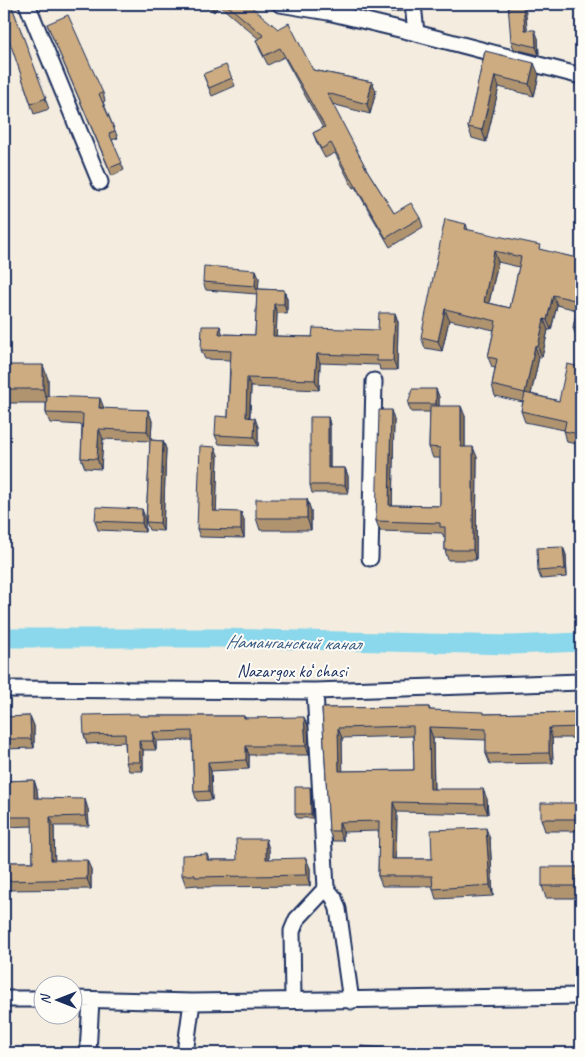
<svg xmlns="http://www.w3.org/2000/svg" width="585" height="1057" viewBox="0 0 585 1057" font-family="Caveat,sans-serif">
	<style>
		.lines { fill: none; stroke-linecap: round; stroke-linejoin: round }
		.canal { stroke: #8bd7eb; stroke-width: 19 }
		.street-casing { stroke: #1b2f5e; stroke-width: 19 }
		.street { stroke: #fdfcf7; stroke-width: 15 }
		.wall { fill: #b0946f; stroke: #1b2f5e; fill-rule: evenodd }
		.shaded-wall { fill: #90785a; stroke: #1b2f5e }
		.building { fill: #cdac81; stroke: #1b2f5e; fill-rule: evenodd }
		.labels { text-anchor: middle; stroke-width: 4; stroke-linejoin: round; paint-order: stroke }
		.street-label { font-size: 18px; fill: #1b2f5e; stroke: #fdfcf7 }
		.water-label { font-size: 19px; font-style: italic; fill: #375981; stroke: #fdfcf7 }
	</style>
	<rect width="100%" height="100%" fill="#f3ecdf"/>
	<filter id="ink" filterUnits="userSpaceOnUse"><feTurbulence type="fractalNoise" baseFrequency=".02" numOctaves="2"/><feDisplacementMap in="SourceGraphic" scale="10" xChannelSelector="R" yChannelSelector="G"/><feConvolveMatrix kernelMatrix="1 2 1 2 8 2 1 2 1" color-interpolation-filters="sRGB"/></filter>
	<g filter="url(#ink)">
		<g class="lines">
			<!-- canal -->
			<path class="canal" d="M 4,638 L 219,638 L 512,645 L 581,642"/>
			<defs>
				<path id="street" d="M 27,4 L 100,182
					M 280,4 L 328,12 L 416,33 L 581,76
					M 413,4 L 416,33
					M 370,558 L 374,381
					M 4,689 L 315,691 L 581,682
					M 326,888 L 334,898 L 338,909 L 351,1001
					M 4,999 L 42,999
					M 72,999 L 192,1002 L 581,996
					M 293,1000 L 292,931 L 297,919 L 326,888 L 315,691
					M 88,1053 L 91,1000
					M 185,1053 L 192,1002"/>
			</defs>
			<!-- street casing -->
			<use href="#street" class="street-casing"/>
			<!-- street -->
			<use href="#street" class="street"/>
		</g>
		<!-- wall -->
		<path class="wall" d="M 4,4 L 11,4 L 49,109 L 34,114 L 9,38 L 4,27 Z
			M 204,4 L 248,4 L 313,70 L 372,82 L 376,91 L 370,114 L 332,104 L 367,170 L 394,213 L 420,218 L 423,227 L 390,247 L 355,187 L 353,188 L 335,153 L 325,158 L 317,143 L 313,133 L 323,128 L 284,57 L 268,65 L 260,50 L 256,40 L 259,39 L 219,5 L 214,12 Z
			M 388,4 L 403,4 L 404,11 L 391,12 Z
			M 525,4 L 527,30 L 538,38 L 539,55 L 514,49 L 511,41 Z
			M 47,24 L 103,93 L 105,101 L 103,102 L 118,138 L 112,140 L 124,170 L 112,176 Z
			M 485,51 L 539,75 L 534,96 L 499,87 L 486,142 L 472,138 L 468,127 Z
			M 203,74 L 232,78 L 235,86 L 212,96 Z
			M 466,224 L 468,230 L 541,250 L 581,259 L 581,339 L 577,338 L 573,328 L 577,310 L 557,305 L 551,330 L 548,330 L 542,357 L 539,357 L 531,394 L 559,401 L 581,367 L 581,445 L 567,442 L 564,430 L 525,422 L 521,411 L 523,402 L 495,396 L 492,385 L 495,368 L 492,367 L 488,357 L 494,330 L 449,320 L 442,351 L 425,348 L 421,337 ZM 498,262 L 519,267 L 510,308 L 489,303 Z
			M 256,270 L 259,278 L 258,289 L 284,290 L 287,299 L 287,314 L 277,313 L 276,336 L 312,337 L 378,330 L 395,313 L 398,322 L 397,370 L 380,370 L 379,365 L 320,363 L 319,390 L 251,387 L 250,417 L 258,427 L 258,446 L 219,444 L 215,435 L 228,417 L 230,360 L 205,359 L 201,350 L 223,334 L 255,335 L 257,294 L 206,290 L 203,282 Z
			M 4,365 L 48,379 L 48,396 L 104,409 L 148,410 L 152,421 L 151,440 L 163,441 L 166,449 L 163,531 L 149,530 L 146,522 L 150,441 L 103,439 L 101,469 L 85,468 L 81,458 L 82,425 L 50,423 L 46,413 L 46,403 L 4,403 Z
			M 436,389 L 439,397 L 439,406 L 465,416 L 465,447 L 477,457 L 476,560 L 448,560 L 445,550 L 445,537 L 444,537 L 442,533 L 380,531 L 376,521 L 394,420 L 392,505 L 440,506 L 440,458 L 433,458 L 429,447 L 430,412 L 411,412 L 408,404 Z
			M 328,417 L 330,425 L 330,468 L 345,468 L 348,476 L 348,493 L 312,493 L 310,485 Z
			M 218,455 L 216,511 L 244,520 L 244,538 L 200,537 L 197,529 Z
			M 307,499 L 311,511 L 311,530 L 260,530 L 256,518 Z
			M 145,517 L 145,532 L 98,530 L 95,521 Z
			M 563,547 L 566,555 L 567,577 L 541,579 L 538,571 Z
			M 429,707 L 430,710 L 484,714 L 581,712 L 581,738 L 552,738 L 553,763 L 490,764 L 486,754 L 486,740 L 433,738 L 434,789 L 487,799 L 488,814 L 397,812 L 396,859 L 432,859 L 490,839 L 493,896 L 436,899 L 433,889 L 433,886 L 382,886 L 378,876 L 379,831 L 343,832 L 343,841 L 333,841 L 329,831 L 322,708 ZM 413,736 L 414,770 L 342,771 L 342,738 Z
			M 30,716 L 34,726 L 34,748 L 4,749 L 4,717 Z
			M 139,716 L 244,716 L 245,718 L 308,726 L 309,755 L 249,755 L 249,769 L 211,771 L 212,800 L 197,801 L 194,792 L 192,740 L 156,741 L 156,750 L 143,750 L 143,771 L 129,771 L 126,762 L 125,742 L 87,744 L 84,735 Z
			M 34,780 L 37,790 L 38,798 L 88,809 L 89,826 L 54,826 L 54,860 L 91,869 L 91,889 L 4,890 L 4,862 L 33,862 L 33,826 L 4,827 L 4,781 Z
			M 311,791 L 313,818 L 297,818 L 295,814 Z
			M 581,803 L 581,831 L 545,831 L 541,819 Z
			M 269,849 L 269,859 L 310,868 L 310,886 L 199,887 L 198,885 L 186,886 L 182,875 L 207,854 L 209,860 L 237,860 Z
			M 581,867 L 581,899 L 581,898 L 546,898 L 542,886 Z"/>
		<!-- shaded-wall -->
		<path class="shaded-wall" d="M 211,4 L 219,4 L 219,5 L 214,12 Z
			M 523,4 L 525,4 L 528,38 L 525,30 Z
			M 535,30 L 538,38 L 539,55 L 536,47 Z
			M 534,63 L 539,75 L 534,96 L 529,84 Z
			M 495,76 L 499,87 L 486,142 L 482,130 Z
			M 372,82 L 376,91 L 370,114 L 367,104 Z
			M 494,251 L 498,262 L 487,312 L 484,302 Z
			M 256,270 L 259,278 L 258,294 L 255,286 Z
			M 284,290 L 287,299 L 287,314 L 284,304 Z
			M 553,295 L 557,305 L 551,330 L 547,320 Z
			M 274,304 L 277,313 L 276,345 L 273,336 Z
			M 445,309 L 449,320 L 442,351 L 438,341 Z
			M 395,313 L 398,322 L 397,370 L 393,361 Z
			M 544,319 L 548,330 L 542,357 L 538,347 Z
			M 220,326 L 223,335 L 219,334 Z
			M 535,346 L 539,357 L 529,404 L 525,393 Z
			M 317,354 L 320,363 L 319,390 L 315,380 Z
			M 43,365 L 48,379 L 48,403 L 43,389 Z
			M 247,378 L 251,387 L 249,426 L 246,417 Z
			M 436,389 L 439,397 L 439,412 L 436,404 Z
			M 100,398 L 104,408 L 99,408 Z
			M 461,406 L 465,416 L 465,457 L 461,447 Z
			M 148,410 L 152,421 L 151,441 L 147,431 Z
			M 391,410 L 394,420 L 392,515 L 389,505 Z
			M 328,417 L 330,425 L 330,476 L 328,468 Z
			M 255,418 L 258,427 L 258,446 L 254,437 Z
			M 581,422 L 581,442 L 579,434 Z
			M 99,429 L 103,439 L 101,469 L 97,459 Z
			M 163,441 L 166,449 L 163,531 L 160,523 Z
			M 215,447 L 218,455 L 216,519 L 213,511 Z
			M 473,447 L 477,457 L 476,560 L 473,550 Z
			M 345,468 L 348,476 L 348,493 L 345,485 Z
			M 307,499 L 311,511 L 311,530 L 307,518 Z
			M 142,509 L 145,517 L 145,532 L 142,523 Z
			M 241,512 L 244,520 L 244,538 L 241,530 Z
			M 563,547 L 566,555 L 567,577 L 565,569 Z
			M 30,716 L 34,726 L 34,748 L 31,739 Z
			M 304,717 L 308,726 L 309,755 L 306,746 Z
			M 429,727 L 433,738 L 434,799 L 430,789 Z
			M 338,728 L 342,738 L 343,781 L 339,771 Z
			M 549,728 L 552,738 L 553,763 L 549,753 Z
			M 153,732 L 156,741 L 156,750 L 153,741 Z
			M 139,741 L 143,750 L 143,771 L 140,762 Z
			M 246,746 L 249,755 L 249,769 L 246,760 Z
			M 208,762 L 211,771 L 212,800 L 209,791 Z
			M 34,780 L 37,790 L 38,807 L 34,798 Z
			M 310,787 L 311,791 L 313,818 L 311,814 Z
			M 483,789 L 487,799 L 488,814 L 484,804 Z
			M 85,799 L 88,809 L 89,826 L 85,816 Z
			M 393,802 L 397,812 L 396,869 L 392,859 Z
			M 50,817 L 54,826 L 55,870 L 51,860 Z
			M 339,822 L 343,832 L 343,841 L 339,831 Z
			M 486,828 L 490,839 L 493,896 L 490,885 Z
			M 266,839 L 269,849 L 269,869 L 266,859 Z
			M 306,858 L 310,868 L 310,886 L 307,875 Z
			M 87,860 L 91,869 L 91,889 L 87,879 Z"/>
		<!-- building -->
		<path class="building" d="M 4,4 L 11,4 L 46,98 L 31,104 L 4,25 Z
			M 226,4 L 248,4 L 278,29 L 289,23 L 313,70 L 372,82 L 367,104 L 327,93 L 367,170 L 394,213 L 411,203 L 420,218 L 386,238 L 351,178 L 350,178 L 331,143 L 321,149 L 313,133 L 325,127 L 280,48 L 264,56 L 256,40 L 264,36 Z
			M 508,4 L 523,4 L 525,30 L 535,30 L 536,47 L 511,41 Z
			M 68,15 L 103,93 L 99,94 L 115,131 L 109,133 L 122,163 L 109,168 L 47,24 Z
			M 485,51 L 534,63 L 529,84 L 495,76 L 482,130 L 468,127 Z
			M 226,65 L 232,78 L 209,88 L 203,74 Z
			M 445,219 L 466,224 L 465,229 L 540,245 L 539,249 L 581,259 L 581,329 L 573,328 L 579,301 L 553,295 L 547,320 L 544,319 L 538,347 L 535,346 L 525,393 L 492,385 L 497,359 L 488,357 L 496,321 L 445,309 L 438,341 L 421,337 ZM 494,251 L 521,257 L 510,308 L 484,302 Z
			M 204,266 L 256,270 L 255,286 L 203,282 Z
			M 257,289 L 284,290 L 284,304 L 274,304 L 273,336 L 312,337 L 313,328 L 378,330 L 379,313 L 395,313 L 393,361 L 377,361 L 377,356 L 317,354 L 315,380 L 247,378 L 246,417 L 255,418 L 254,437 L 215,435 L 216,416 L 228,417 L 231,351 L 201,350 L 202,326 L 220,326 L 219,334 L 255,335 Z
			M 567,364 L 581,367 L 581,422 L 579,434 L 564,431 L 566,421 L 521,411 L 525,393 L 559,401 Z
			M 4,365 L 43,365 L 43,389 L 4,389 Z
			M 412,389 L 436,389 L 436,404 L 408,404 Z
			M 47,396 L 100,398 L 99,408 L 148,410 L 147,431 L 99,429 L 97,459 L 81,458 L 83,414 L 46,413 Z
			M 430,406 L 461,406 L 461,447 L 473,447 L 473,550 L 445,550 L 445,527 L 440,527 L 440,523 L 376,521 L 379,410 L 391,410 L 389,505 L 440,506 L 440,448 L 429,447 Z
			M 310,417 L 328,417 L 328,468 L 345,468 L 345,485 L 310,485 Z
			M 150,440 L 163,441 L 160,523 L 146,522 Z
			M 200,446 L 215,447 L 213,511 L 241,512 L 241,530 L 197,529 Z
			M 256,499 L 307,499 L 307,518 L 256,518 Z
			M 96,507 L 142,509 L 142,523 L 95,521 Z
			M 563,547 L 565,569 L 538,571 L 537,548 Z
			M 429,707 L 429,710 L 484,712 L 484,714 L 581,712 L 581,727 L 549,728 L 549,753 L 486,754 L 486,729 L 429,727 L 430,789 L 483,789 L 484,804 L 393,802 L 392,859 L 432,859 L 431,830 L 486,828 L 490,885 L 433,889 L 432,876 L 378,876 L 379,821 L 339,822 L 339,831 L 329,831 L 322,708 ZM 413,726 L 414,770 L 339,771 L 338,728 Z
			M 138,714 L 139,716 L 244,716 L 244,718 L 304,717 L 306,746 L 246,746 L 246,760 L 208,762 L 209,791 L 194,792 L 192,731 L 153,732 L 153,741 L 139,741 L 140,762 L 126,762 L 125,734 L 84,735 L 83,715 Z
			M 30,716 L 31,739 L 4,739 L 4,717 Z
			M 34,780 L 34,798 L 85,799 L 85,816 L 50,817 L 51,860 L 87,860 L 87,879 L 4,881 L 4,862 L 33,862 L 32,817 L 4,817 L 4,781 Z
			M 295,787 L 310,787 L 311,814 L 295,814 Z
			M 541,803 L 581,803 L 581,819 L 541,819 Z
			M 236,839 L 266,839 L 266,859 L 306,858 L 307,875 L 195,877 L 195,875 L 182,875 L 182,855 L 207,854 L 207,860 L 237,860 Z
			M 542,867 L 581,867 L 581,898 L 581,886 L 542,886 Z
			M 361,1046 L 417,1051 L 417,1053 L 361,1053 Z
			M 581,1048 L 581,1053 L 541,1053 L 541,1052 Z"/>
	</g>
	<g class="labels">
		<!-- street labels -->
		<g class="street-label">
			<text x="292" y="677">Nazargox koʻchasi</text>
		</g>
		<!-- water labels -->
		<g class="water-label">
			<text transform="translate(293 642) rotate(1)" y="7">Наманганский канал</text>
		</g>
	</g>
	<!-- margin -->
	<rect width="585" height="1057" fill="none" stroke="#fdfcf7" stroke-width="20"/>
	<rect x="10" y="10" width="565" height="1037" fill="none" stroke="#1b2f5e" stroke-width="2" filter="url(#ink)"/>
	<!-- north arrow -->
	<g transform="translate(58 1000) rotate(270)"><circle r="24" fill="#fdfcf7" stroke="#a3aaba"/>
	<path d="M0-4L9 19L0 12L-9 19Z" fill="#1b2f5e"/>
	<text y="-8" font-size="14" font-weight="bold" text-anchor="middle" fill="#1b2f5e">N</text>
	</g>
</svg>
